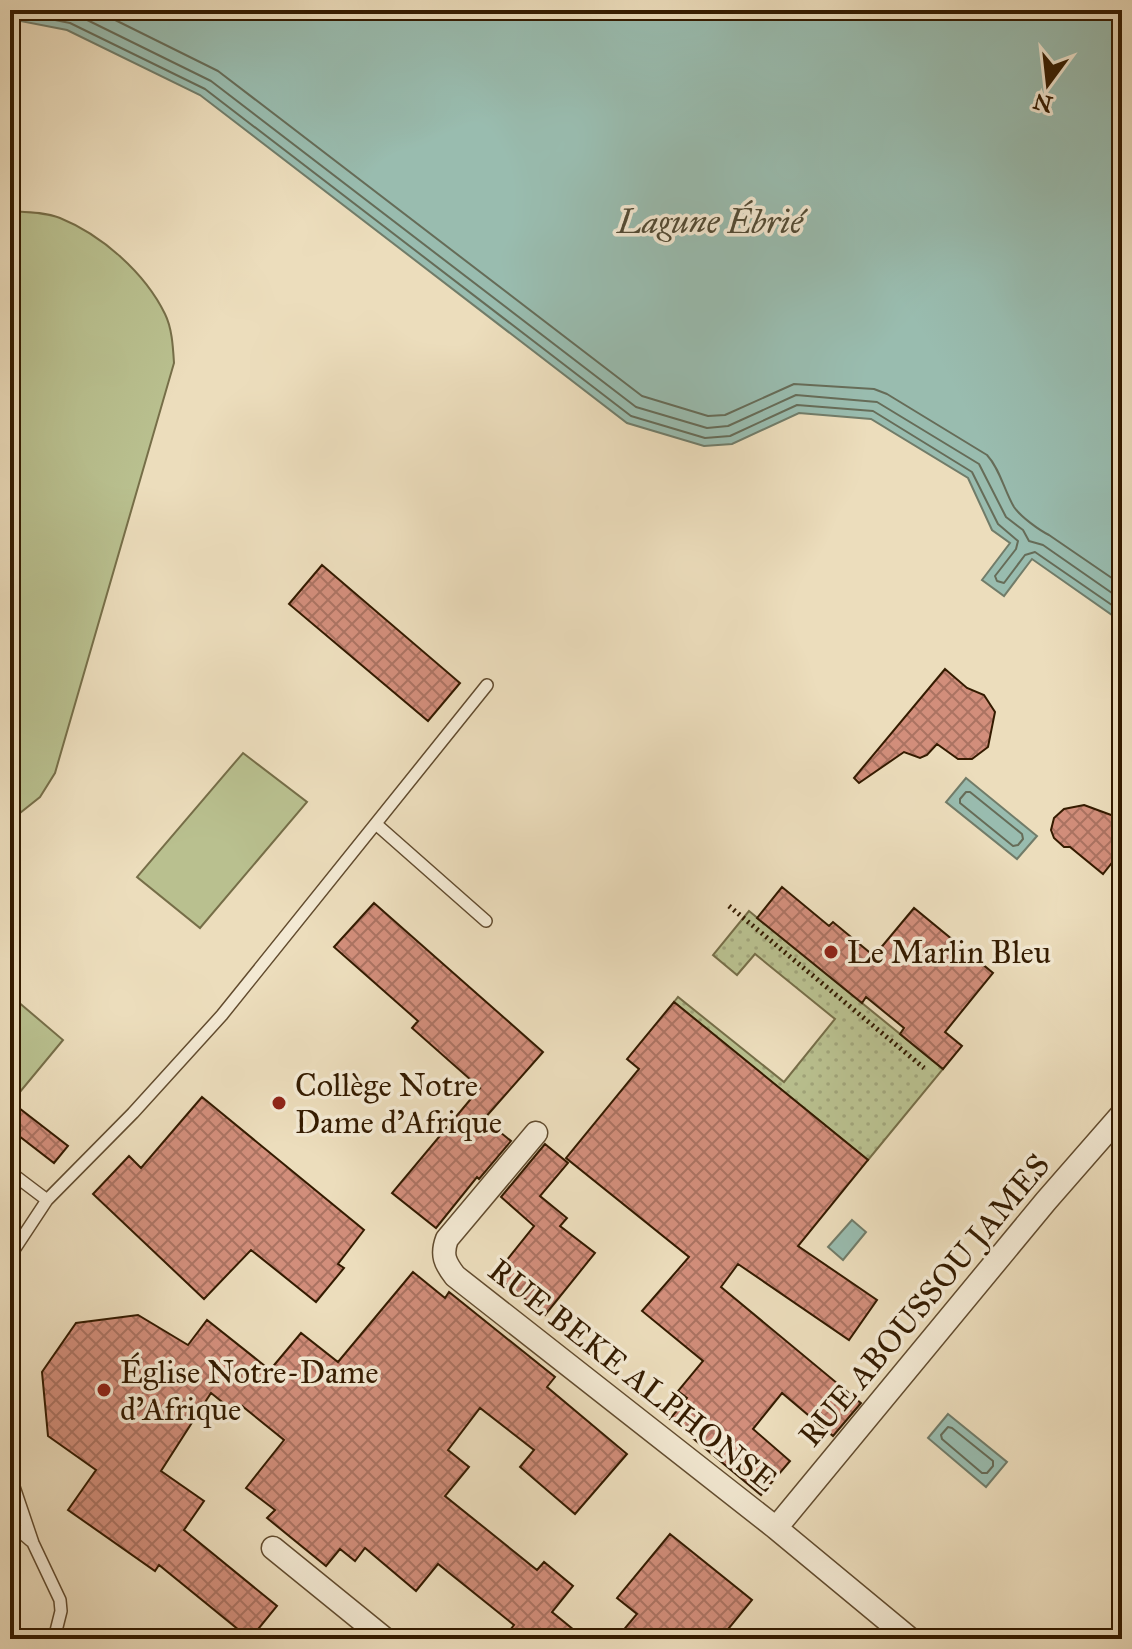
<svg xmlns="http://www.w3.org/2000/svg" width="1132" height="1649" viewBox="0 0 1132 1649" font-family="'IM FELL Great Primer',serif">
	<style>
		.grass { fill: #b9c08f; stroke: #766e48; stroke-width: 2 }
		.garden { fill: url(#garden-dots); stroke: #766e48; stroke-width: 2 }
		.water { fill: #99bcaf; stroke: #717c69; stroke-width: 2 }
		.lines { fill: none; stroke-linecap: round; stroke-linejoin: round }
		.shore { stroke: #666c58; stroke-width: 2 }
		.building { fill: url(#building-cross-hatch); stroke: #341b00; stroke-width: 2 }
		.service-casing { stroke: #624c2f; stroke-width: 14 }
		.minor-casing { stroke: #624c2f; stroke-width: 25 }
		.path { stroke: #341b00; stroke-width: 5; stroke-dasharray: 2 4; stroke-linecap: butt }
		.service { stroke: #f3e9d3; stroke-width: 11 }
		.minor { stroke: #f3e9d3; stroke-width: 22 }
		.poi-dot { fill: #8f2418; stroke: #f3e9d3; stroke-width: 3 }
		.labels { text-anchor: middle; stroke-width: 7; stroke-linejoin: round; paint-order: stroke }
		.poi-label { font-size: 32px; fill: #341b00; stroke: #f3e9d3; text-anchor: start }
		.street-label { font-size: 32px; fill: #341b00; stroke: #f3e9d3 }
		.water-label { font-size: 34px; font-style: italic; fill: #524b35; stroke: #f3e9d3 }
	</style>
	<defs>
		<pattern id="garden-dots" width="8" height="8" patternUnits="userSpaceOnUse" patternTransform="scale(2)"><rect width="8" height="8" fill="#b9c08f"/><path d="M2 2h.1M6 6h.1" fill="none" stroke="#a0a47a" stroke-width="1.8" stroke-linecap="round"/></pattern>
		<pattern id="building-cross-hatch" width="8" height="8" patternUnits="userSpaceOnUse" patternTransform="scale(2)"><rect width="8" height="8" fill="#d28e7b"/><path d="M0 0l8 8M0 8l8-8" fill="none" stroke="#ab7362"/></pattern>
	</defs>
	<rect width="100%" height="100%" fill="#ecddbc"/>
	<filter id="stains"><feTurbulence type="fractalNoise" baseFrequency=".0025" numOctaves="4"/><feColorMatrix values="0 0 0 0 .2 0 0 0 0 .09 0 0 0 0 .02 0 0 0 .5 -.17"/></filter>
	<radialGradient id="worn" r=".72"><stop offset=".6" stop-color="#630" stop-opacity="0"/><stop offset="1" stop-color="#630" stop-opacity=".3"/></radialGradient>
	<!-- grass -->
	<path class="grass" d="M 10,211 C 26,212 45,212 60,218 C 102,235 145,273 165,314 C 172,328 173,347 174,363 L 55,773 L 40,797 L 10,821 Z
		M 243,753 L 307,802 L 200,928 L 137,877 Z
		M 10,995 L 63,1040 L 10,1104 Z"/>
	<!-- garden -->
	<path class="garden" d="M 749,911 L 943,1069 L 868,1160 L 674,1002 L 678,997 L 784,1082 L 835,1019 L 755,954 L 737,975 L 713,955 Z"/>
	<!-- water -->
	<path class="water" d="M 10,10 L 1122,10 L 1122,622 L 1032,559 L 1004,596 L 982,580 L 1010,543 L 992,530 L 968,478 L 871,419 L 799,413 L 732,444 L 704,446 L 627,423 L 200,95 L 67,30 L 10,19 Z
		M 966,778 L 1037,836 L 1017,859 L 946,802 Z
		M 852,1220 L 866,1232 L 843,1260 L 828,1247 Z
		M 948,1414 L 1007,1462 L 986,1487 L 928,1438 Z"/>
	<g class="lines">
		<!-- shore -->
		<path class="shore" d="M 60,10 L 75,14 L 211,81 L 636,407 L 707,428 L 728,426 L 796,395 L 877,402 L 979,464 L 1006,517 L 1023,530 L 1029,541 L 1043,545 L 1122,600
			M 95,10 L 218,71 L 642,396 L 708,416 L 725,415 L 794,384 L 874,389 L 887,394 L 987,455 C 1000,469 1004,490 1014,507 C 1021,517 1039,530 1049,535 L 1122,585
			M 10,11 L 70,23 L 205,89 L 631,416 L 705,438 L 730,436 L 797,405 L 873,411 L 972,472 L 998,524 L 1018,541 L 1016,549 L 995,576 L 997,581 L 1004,583 L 1025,555 L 1035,552 L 1122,612
			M 966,792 L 970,792 L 1022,834 L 1023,839 L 1018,845 L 1013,846 L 960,803 L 960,799 Z
			M 948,1427 L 952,1428 L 993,1461 L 993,1466 L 987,1473 L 982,1473 L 942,1439 L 941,1435 Z"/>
	</g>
	<!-- building -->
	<path class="building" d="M 322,565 L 460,683 L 428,721 L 289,604 Z
		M 945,669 L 967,688 L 984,695 L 995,712 L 988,747 L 972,759 L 958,759 L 937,744 L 927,755 L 920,758 L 904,752 L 859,783 L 854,778 Z
		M 1084,805 L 1122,819 L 1122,850 L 1103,874 L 1070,847 L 1064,847 L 1054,838 L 1051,830 L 1054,818 L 1064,809 Z
		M 782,887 L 829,926 L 833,922 L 874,956 L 914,908 L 993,973 L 945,1032 L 962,1046 L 943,1069 L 900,1034 L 904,1028 L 866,997 L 862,1003 L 757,918 Z
		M 374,903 L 543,1052 L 484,1119 L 511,1141 L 479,1179 L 477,1177 L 436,1228 L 392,1193 L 480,1088 L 412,1028 L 418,1021 L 334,947 Z
		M 674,1002 L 868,1160 L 798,1246 L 877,1300 L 849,1340 L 738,1264 L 721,1287 L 861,1403 L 833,1436 L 782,1393 L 753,1429 L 790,1461 L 761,1495 L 670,1419 L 687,1398 L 678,1391 L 703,1361 L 642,1311 L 689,1257 L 566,1158 L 639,1069 L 627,1059 Z
		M 202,1097 L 364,1230 L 338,1264 L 344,1268 L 316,1302 L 251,1250 L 204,1299 L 93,1194 L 129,1156 L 141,1168 Z
		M 10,1101 L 68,1146 L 54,1163 L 10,1129 Z
		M 545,1144 L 568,1163 L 540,1196 L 567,1218 L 560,1226 L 595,1253 L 545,1315 L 495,1275 L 534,1226 L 501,1197 Z
		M 413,1272 L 445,1298 L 449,1292 L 555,1377 L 547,1387 L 627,1454 L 575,1514 L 520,1467 L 534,1450 L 480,1408 L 448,1450 L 469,1467 L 445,1496 L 537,1570 L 544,1562 L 573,1586 L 552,1612 L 585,1639 L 503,1639 L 514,1625 L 438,1564 L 416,1591 L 365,1548 L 355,1561 L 340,1549 L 326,1566 L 267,1518 L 275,1510 L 246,1488 L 284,1440 L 242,1406 L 236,1413 L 211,1393 L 161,1471 L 204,1501 L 184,1530 L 277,1606 L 250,1639 L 159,1565 L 155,1571 L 68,1510 L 96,1470 L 48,1436 L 42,1372 L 76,1323 L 138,1315 L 188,1345 L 207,1320 L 270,1370 L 301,1333 L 338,1362 Z
		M 670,1534 L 752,1600 L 720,1639 L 616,1639 L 637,1614 L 617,1598 Z"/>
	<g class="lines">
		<defs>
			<path id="service" d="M 376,824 L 486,921
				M 10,1172 L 47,1200
				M 10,1256 L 47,1200 L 133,1113 L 222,1015 L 487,685
				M 10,1475 L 33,1543 L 60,1600 L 61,1611 L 54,1639
				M 10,1523 L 31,1541"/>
			<path id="minor" d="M 536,1133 L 447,1239 C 441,1255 445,1263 455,1276 L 776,1528 L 910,1639
				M 776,1528 L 1046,1201 L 1122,1114
				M 273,1548 L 385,1639
				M 1118,1639 L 1122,1634"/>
		</defs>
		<!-- service casing -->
		<use href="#service" class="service-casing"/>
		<!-- minor casing -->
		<use href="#minor" class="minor-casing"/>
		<!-- path -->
		<path class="path" d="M 729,906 L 924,1068"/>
		<!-- service -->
		<use href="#service" class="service"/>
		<!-- minor -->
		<use href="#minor" class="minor"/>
	</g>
	<!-- markers -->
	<g class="poi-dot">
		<circle cx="831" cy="952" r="8"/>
		<circle cx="279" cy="1103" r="8"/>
		<circle cx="104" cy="1390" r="8"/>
	</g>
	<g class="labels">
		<!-- poi labels -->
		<g class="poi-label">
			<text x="847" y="963">Le Marlin Bleu</text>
			<text x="295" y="1096">Collège Notre<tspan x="295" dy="37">Dame d'Afrique</tspan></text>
			<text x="120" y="1383">Église Notre-Dame<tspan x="120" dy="37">d'Afrique</tspan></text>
		</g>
		<!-- street labels -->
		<g class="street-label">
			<text transform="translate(924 1300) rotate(-50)" y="11">RUE ABOUSSOU JAMES</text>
			<text transform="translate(633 1375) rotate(38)" y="11">RUE BEKE ALPHONSE</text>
		</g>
		<!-- water labels -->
		<g class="water-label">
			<text x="710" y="233">Lagune Ébrié</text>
		</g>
	</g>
	<!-- margin -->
	<rect width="1132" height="1649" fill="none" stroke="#ecddbc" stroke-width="40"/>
	<rect x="12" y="12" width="1108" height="1625" fill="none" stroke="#341b00" stroke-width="4"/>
	<rect x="20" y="20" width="1092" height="1609" fill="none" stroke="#341b00" stroke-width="2"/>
	<!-- north arrow -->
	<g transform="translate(1048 84) rotate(195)" stroke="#f3e9d3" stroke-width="6" paint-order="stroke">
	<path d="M0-6L14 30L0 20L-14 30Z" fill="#341b00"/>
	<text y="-12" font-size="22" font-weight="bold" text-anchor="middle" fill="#341b00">N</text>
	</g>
	<rect width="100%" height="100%" filter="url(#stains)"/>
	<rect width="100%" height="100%" fill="url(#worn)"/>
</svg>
